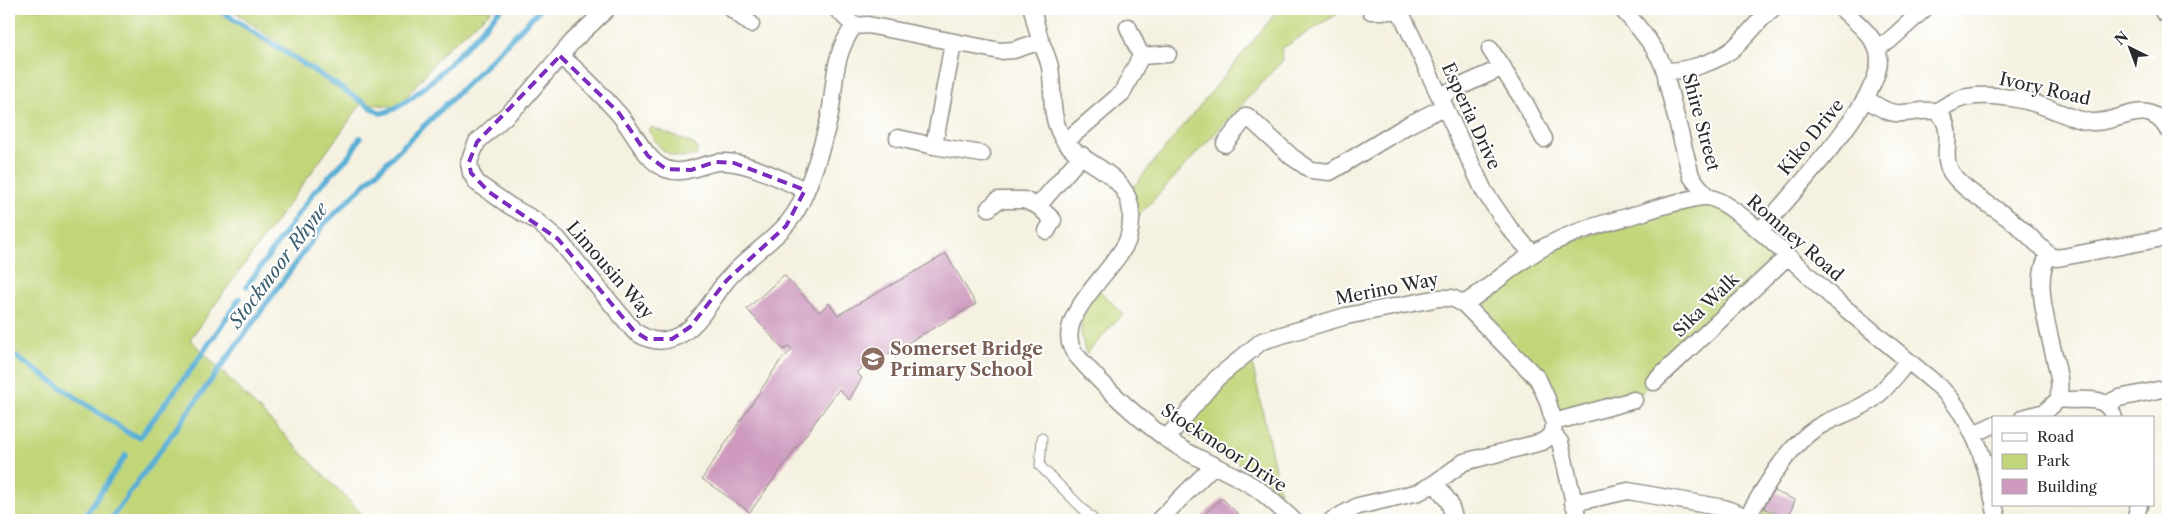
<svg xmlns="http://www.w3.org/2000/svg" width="2177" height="529" viewBox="0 0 2177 529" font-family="'Libre Caslon Text',serif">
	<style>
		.green { fill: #c1d679; stroke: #768052 }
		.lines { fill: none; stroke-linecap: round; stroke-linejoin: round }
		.stream { stroke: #58afd5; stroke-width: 5.5 }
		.building { fill: #ce9bbf }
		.lane-casing { stroke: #908e86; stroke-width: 11 }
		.street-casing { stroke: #908e86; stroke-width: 19 }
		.primary-casing { stroke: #908e86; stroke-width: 29 }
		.lane { stroke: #fff; stroke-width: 9 }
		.street { stroke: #fff; stroke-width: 16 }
		.primary { stroke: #fff; stroke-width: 26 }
		.marked { fill: none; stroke: #7b2cbf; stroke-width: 4; stroke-dasharray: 10 6; stroke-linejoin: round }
		.labels { text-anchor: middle; stroke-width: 4; stroke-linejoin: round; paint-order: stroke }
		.street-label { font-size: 18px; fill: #2b2b2b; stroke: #fff }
		.education-label { font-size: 18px; font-weight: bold; fill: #785e54; stroke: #fff; text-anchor: start }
		.water-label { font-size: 19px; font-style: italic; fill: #3d606f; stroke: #fff }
	</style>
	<rect width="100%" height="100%" fill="#fff"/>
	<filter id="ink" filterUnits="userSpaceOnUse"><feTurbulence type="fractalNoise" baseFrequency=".02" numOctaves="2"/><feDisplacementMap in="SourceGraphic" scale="10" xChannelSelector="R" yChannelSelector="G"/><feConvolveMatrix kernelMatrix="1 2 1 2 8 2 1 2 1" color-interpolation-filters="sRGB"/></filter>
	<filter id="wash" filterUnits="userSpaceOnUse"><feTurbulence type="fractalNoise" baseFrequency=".0096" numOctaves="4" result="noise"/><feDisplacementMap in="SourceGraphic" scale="20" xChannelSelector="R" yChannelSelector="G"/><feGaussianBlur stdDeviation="1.12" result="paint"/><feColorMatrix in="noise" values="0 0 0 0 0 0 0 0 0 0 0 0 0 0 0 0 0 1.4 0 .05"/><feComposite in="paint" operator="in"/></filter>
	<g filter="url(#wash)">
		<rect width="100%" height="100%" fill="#f5f1e0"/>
		<!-- green -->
		<path class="green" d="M 9,9 L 218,9 L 347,93 L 231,9 L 493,9 L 444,51 L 398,107 L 362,103 L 190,339 L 368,520 L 9,520 Z
			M 1279,9 L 1340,9 L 1339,13 L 1281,49 L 1283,60 L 1131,224 L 1126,196 Z
			M 651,127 L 694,144 L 697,148 L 697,155 C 671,161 662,153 649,131 Z
			M 1707,197 L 1787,257 L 1634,400 L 1554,422 L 1547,399 L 1464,304 L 1533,254 Z
			M 1099,290 L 1123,314 L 1086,354 C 1076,321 1081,317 1099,290 Z
			M 1251,358 L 1280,492 L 1242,465 L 1190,436 L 1186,430 C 1191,410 1234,374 1251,358 Z
			M 1762,509 L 1785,520 L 1765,520 Z"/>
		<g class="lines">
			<!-- stream -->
			<path class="stream" d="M 218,9 L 380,113 C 411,112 478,33 501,9
				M 247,286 L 314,192 L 350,155 L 348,158 L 360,138
				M 9,352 L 130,434 L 140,437 L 195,364 L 240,298
				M 82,520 L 126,455
				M 110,520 L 324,224 L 482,69 L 540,9"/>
		</g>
		<g id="blocks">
			<!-- building -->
			<path class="building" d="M 946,254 L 976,304 L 856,372 L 862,378 L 849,400 L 839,389 L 750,512 L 702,479 L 780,361 L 792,350 L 789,346 L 784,350 L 747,309 L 784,275 L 819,312 L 829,303 L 838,315 Z
				M 1771,490 L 1795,500 L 1788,518 L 1764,508 Z
				M 1222,498 L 1244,520 L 1199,520 L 1206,513 Z"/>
		</g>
	</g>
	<g filter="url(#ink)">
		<use href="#blocks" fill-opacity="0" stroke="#908e86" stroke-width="1"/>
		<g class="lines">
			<defs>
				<path id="lane" d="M 1042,438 L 1040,466 L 1094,520"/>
				<path id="street" d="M 607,9 L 573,41 L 520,103 L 477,142 L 469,162 L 471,173 L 477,183 L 510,206 L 535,220 L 558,239 L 634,331 C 646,339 658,344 673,338 C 697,330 711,300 726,281 C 749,253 786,236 801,202 C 811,181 822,146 828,123 C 837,86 830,59 854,26
					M 732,9 L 751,24
					M 837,9 L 854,26 L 868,25 L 1000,51 L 1014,50 L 1041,41
					M 1032,9 C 1035,20 1037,31 1041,42 C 1044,50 1048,58 1050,67 C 1054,90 1049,115 1062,137 C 1078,164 1122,169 1130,205 C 1132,216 1131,229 1128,239 C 1117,270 1046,321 1077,356 C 1103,386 1145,426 1179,447 C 1203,462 1232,472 1256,488 C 1269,497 1281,509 1293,520
					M 1622,9 C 1638,26 1666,58 1667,82 L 1691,176 L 1707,197
					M 1371,11 L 1400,11 L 1484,191 L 1510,229 L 1533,254
					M 1128,27 L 1141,56
					M 953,43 L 934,146 L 982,154
					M 1877,47 L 1889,41 L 1924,9
					M 1490,49 L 1525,103 L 1544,139
					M 560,56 C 580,72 599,92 617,112 C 633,129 645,161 666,169 C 688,177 705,160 726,162 C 750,163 783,180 805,190
					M 1667,71 C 1687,71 1713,63 1730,51 C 1746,39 1757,21 1772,9
					M 1440,96 L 1503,67
					M 1867,99 C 1899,123 1903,109 1937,111 C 1958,131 1939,152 1951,172 C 1963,191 1995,207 2012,221 C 2025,231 2037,244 2049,255 C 2029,282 2055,348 2059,379 C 2060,386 2059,392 2059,399 L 2045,412 L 2023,418
					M 1937,111 C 1946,106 1957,98 1968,97 C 1993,93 2025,99 2048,108 C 2062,113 2077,121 2092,122 C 2122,123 2147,95 2168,130
					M 898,138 L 934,146
					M 1065,142 L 1122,93 L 1141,56 L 1168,54
					M 1225,144 L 1247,116 L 1292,157 L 1311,170 L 1330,172 L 1408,125 L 1444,107
					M 1038,206 L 1053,220 L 1047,231
					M 989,208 L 998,200 L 1024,200 L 1038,206 L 1082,155
					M 1760,231 C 1789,196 1879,103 1879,60 C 1880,40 1856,22 1842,9
					M 2049,255 L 2056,258 L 2063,257 L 2168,237
					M 1464,304 C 1495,284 1522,257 1554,242 C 1583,228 1614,221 1644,212 C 1655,208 1697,196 1707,197 C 1734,199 1814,283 1839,303 C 1873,332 1907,360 1941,388 C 1973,421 1984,455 1993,499
					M 1654,382 L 1787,257
					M 2059,399 C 2081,403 2106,391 2114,418
					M 2107,404 L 2119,398 L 2168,388
					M 1554,422 L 1634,400
					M 1974,434 L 1993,425
					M 1166,439 L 1217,378 L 1262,341 L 1346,316 L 1439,298 L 1452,298 L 1464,304 L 1538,379 L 1547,399 L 1554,422 L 1553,434 L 1560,442 L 1578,520
					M 1435,483 L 1449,502 L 1455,520
					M 1573,503 L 1628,491 L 1724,508 L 1747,517 L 1749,520
					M 1994,505 L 1998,520
					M 1747,517 C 1765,488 1782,456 1808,434 C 1824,420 1844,416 1862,406 C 1882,396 1894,377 1908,361
					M 1159,520 L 1214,465
					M 1332,520 L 1358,506 L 1419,492 L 1435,483 L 1464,462 L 1542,442 L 1553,434
					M 2135,520 L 2139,505"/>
				<path id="primary" d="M 2168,9 L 2168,10"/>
			</defs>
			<!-- lane casing -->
			<use href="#lane" class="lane-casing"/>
			<!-- street casing -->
			<use href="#street" class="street-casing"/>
			<!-- primary casing -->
			<use href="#primary" class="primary-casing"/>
			<!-- lane -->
			<use href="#lane" class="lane"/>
			<!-- street -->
			<use href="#street" class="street"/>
			<!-- primary -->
			<use href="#primary" class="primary"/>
		</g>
	</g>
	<!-- marked area -->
	<path class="marked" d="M 560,56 L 619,113 L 648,156 L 666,169 L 691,170 L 715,162 L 734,163 L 805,190 L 786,226 L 727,280 L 690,327 L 672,339 L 647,339 L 634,331 L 558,239 L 489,192 L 471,173 L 469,162 L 477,142 Z"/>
	<!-- icons -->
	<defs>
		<symbol id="school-disc" viewBox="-11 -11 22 22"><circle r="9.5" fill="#8d6e63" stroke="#fff"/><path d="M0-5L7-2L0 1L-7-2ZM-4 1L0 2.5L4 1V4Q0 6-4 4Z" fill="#fff"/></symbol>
	</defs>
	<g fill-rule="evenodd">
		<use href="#school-disc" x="859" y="345" width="28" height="28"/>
	</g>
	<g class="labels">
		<!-- street labels -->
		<g class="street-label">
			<text transform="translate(2045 89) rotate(13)" y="6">Ivory Road</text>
			<text transform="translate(1471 116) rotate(65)" y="6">Esperia Drive</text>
			<text transform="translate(1701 122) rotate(75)" y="6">Shire Street</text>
			<text transform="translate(1811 137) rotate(-51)" y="6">Kiko Drive</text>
			<text transform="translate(1795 238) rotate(41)" y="6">Romney Road</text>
			<text transform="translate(610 270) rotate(49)" y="6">Limousin Way</text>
			<text transform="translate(1387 289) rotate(-11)" y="6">Merino Way</text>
			<text transform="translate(1706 305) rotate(-44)" y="6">Sika Walk</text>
			<text transform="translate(1224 448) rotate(33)" y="6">Stockmoor Drive</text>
		</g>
		<!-- education labels -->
		<g class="education-label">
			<text x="890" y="355">Somerset Bridge<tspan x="890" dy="21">Primary School</tspan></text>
		</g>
		<!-- water labels -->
		<g class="water-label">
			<text transform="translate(278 265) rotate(-53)" y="7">Stockmoor Rhyne</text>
		</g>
	</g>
	<!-- margin -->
	<rect width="2177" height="529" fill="none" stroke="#fff" stroke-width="30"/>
	<!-- legend -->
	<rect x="1992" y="416" width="162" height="90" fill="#ffffff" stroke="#aaaaaa"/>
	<rect x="2002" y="433" width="25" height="8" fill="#ffffff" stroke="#aaaaaa"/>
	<text x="2037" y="442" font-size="15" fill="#2b2b2b">Road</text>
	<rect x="2002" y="454" width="25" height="15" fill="#c1d679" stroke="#aaaaaa"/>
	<text x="2037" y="466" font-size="15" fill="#2b2b2b">Park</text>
	<rect x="2002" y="479" width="25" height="15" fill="#ce9bbf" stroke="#aaaaaa"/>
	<text x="2037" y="492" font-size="15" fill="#2b2b2b">Building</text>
	<!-- north arrow -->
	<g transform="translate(2130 48) rotate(318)" stroke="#ffffff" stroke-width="4" paint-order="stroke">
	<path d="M0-4L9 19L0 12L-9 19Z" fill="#2b2b2b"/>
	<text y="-8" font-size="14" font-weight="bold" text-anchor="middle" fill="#2b2b2b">N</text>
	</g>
</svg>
